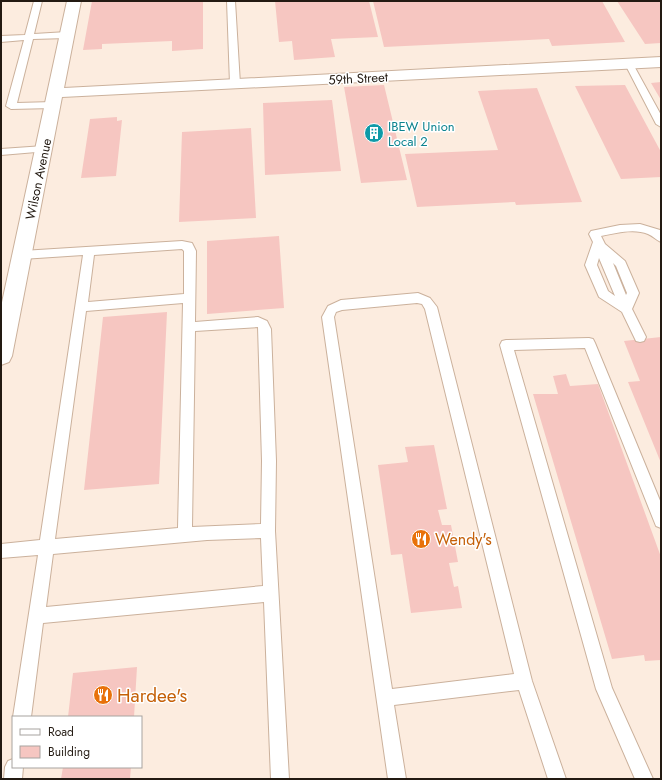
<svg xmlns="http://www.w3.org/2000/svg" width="662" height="780" viewBox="0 0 662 780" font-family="Jost,sans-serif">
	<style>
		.building { fill: #f6c6c1 }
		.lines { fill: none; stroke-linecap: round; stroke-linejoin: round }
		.service-casing { stroke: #cbb19c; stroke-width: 2 }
		.minor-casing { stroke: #cbb19c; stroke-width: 2 }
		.service { fill: #fff; fill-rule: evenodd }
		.minor { fill: #fff; fill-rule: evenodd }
		.labels { text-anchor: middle; stroke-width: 3; stroke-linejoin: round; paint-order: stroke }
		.far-street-label { font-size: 13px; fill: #231a12; stroke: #fff }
		.far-culture-label { font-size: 13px; fill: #0d838f; stroke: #fff; text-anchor: start }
		.food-label { font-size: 16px; fill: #c56008; stroke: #fff; text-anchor: start }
		.near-food-label { font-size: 19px; fill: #c56008; stroke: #fff; text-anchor: start }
	</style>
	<rect width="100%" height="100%" fill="#fcecdf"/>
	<!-- building -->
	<path class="building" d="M 92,1 L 203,1 L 203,49 L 172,51 L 172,41 L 102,44 L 102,49 L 83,50 Z
		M 275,1 L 369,1 L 378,37 L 331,39 L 335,57 L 294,60 L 292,41 L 279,42 Z
		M 373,1 L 602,1 L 625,42 L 552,46 L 549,39 L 384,47 Z
		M 617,1 L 661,1 L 661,43 L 645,44 Z
		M 661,82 L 661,100 L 651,83 Z
		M 384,85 L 407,180 L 361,183 L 344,87 Z
		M 625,85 L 661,152 L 661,177 L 621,179 L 575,86 Z
		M 537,88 L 582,202 L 516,205 L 515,202 L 417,207 L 405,154 L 498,150 L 478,91 Z
		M 332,100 L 341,171 L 265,175 L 263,103 Z
		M 117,117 L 117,121 L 122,120 L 116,176 L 81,178 L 90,119 Z
		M 251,128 L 256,218 L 179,222 L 182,132 Z
		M 279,236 L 284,308 L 207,314 L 207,241 Z
		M 167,312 L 159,484 L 84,490 L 103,317 Z
		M 661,337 L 661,463 L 628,382 L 640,381 L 624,341 Z
		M 566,374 L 570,386 L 598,384 L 661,557 L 661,660 L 645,661 L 644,655 L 612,659 L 533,394 L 558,394 L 553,376 Z
		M 434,445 L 447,509 L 438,510 L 442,525 L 451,525 L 458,562 L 449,563 L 454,587 L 458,586 L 462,608 L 411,613 L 402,554 L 391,555 L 378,465 L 408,462 L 405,447 Z
		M 137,667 L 134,717 L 68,717 L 73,673 Z
		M 63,767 L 131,767 L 130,779 L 61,779 Z"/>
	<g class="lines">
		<defs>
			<path id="service" d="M 34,1 L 42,1 L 34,34 L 67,32 L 71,35 L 67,38 L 33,39 L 17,103 L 53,102 L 58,105 L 53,108 L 11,109 L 6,106 L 24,40 L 1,42 L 1,36 L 25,35 Z
				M 227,1 L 235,1 L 240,84 L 235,87 L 230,84 Z
				M 629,61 L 633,64 L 661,115 L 661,127 L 656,124 L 625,64 Z
				M 44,146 L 49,149 L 48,151 L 1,155 L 1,149 Z
				M 640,224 L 660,230 L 661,242 C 656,240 653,236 648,234 C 634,228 616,233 601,236 L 605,244 L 625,261 L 639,293 L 632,309 L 646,337 L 644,341 L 640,342 L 636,341 L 622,312 L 599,297 L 585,265 L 593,242 L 589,234 L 591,231 L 620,225 ZM 599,258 L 615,296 L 608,291 L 597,265 ZM 613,263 L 616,266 L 627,293 L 626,295 Z
				M 182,241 L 192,243 L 196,251 L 195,322 L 258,317 L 267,321 L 271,329 L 276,461 L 275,531 L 289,779 L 271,779 L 264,602 L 43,623 L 31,717 L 13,717 L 38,555 L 1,558 L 1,544 L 40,540 L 83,255 L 22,259 L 18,258 L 16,255 L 18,252 L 22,251 ZM 182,249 L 184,251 L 184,294 L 88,302 L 94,255 ZM 183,303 L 178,528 L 55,539 L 86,311 ZM 258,327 L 262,461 L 261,524 L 192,527 L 195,331 ZM 261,538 L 263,586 L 46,607 L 53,554 L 207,540 Z
				M 418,293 L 430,298 L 437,307 L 532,681 L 566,779 L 548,779 L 519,690 L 394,705 L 406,779 L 388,779 L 322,317 L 328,306 L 341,300 ZM 417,303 L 422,304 L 425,309 L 514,674 L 392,689 L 334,317 L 336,312 L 342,310 Z
				M 589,338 L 593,339 L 595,343 L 661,503 L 661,528 L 656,526 L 654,521 L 585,348 L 514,350 L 612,688 L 653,779 L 635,779 L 596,689 L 500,345 L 502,341 L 506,340 Z
				M 13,759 L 13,767 L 23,767 L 22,779 L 4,779 L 5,767 L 8,761 Z"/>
			<path id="minor" d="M 67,1 L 81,1 L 64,88 L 661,57 L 661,67 L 62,97 L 12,356 L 9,362 L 1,365 L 1,307 Z"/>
		</defs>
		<!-- service casing -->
		<use href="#service" class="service-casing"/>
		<!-- minor casing -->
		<use href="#minor" class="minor-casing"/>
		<!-- service -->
		<use href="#service" class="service"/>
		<!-- minor -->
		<use href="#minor" class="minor"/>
	</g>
	<!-- icons -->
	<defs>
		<symbol id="building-disc" viewBox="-11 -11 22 22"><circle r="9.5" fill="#0f9aa8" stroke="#fff"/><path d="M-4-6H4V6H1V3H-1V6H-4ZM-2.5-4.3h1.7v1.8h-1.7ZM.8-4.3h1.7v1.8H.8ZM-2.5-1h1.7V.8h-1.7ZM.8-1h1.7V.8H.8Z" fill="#fff"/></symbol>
		<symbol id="restaurant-disc" viewBox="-11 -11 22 22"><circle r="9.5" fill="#e8710a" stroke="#fff"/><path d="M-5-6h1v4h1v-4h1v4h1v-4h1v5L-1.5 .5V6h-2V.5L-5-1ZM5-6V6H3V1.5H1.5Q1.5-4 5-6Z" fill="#fff"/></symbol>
	</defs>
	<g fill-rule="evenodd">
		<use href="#building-disc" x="363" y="122" width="22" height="22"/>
		<use href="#restaurant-disc" x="410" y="528" width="22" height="22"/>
		<use href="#restaurant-disc" x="92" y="684" width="22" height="22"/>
	</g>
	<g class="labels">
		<!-- far-street labels -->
		<g class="far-street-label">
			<text transform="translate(358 78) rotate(-3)" y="5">59th Street</text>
			<text transform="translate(38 179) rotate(-78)" y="5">Wilson Avenue</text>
		</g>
		<!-- far-culture labels -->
		<g class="far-culture-label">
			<text x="388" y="131">IBEW Union<tspan x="388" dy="15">Local 2</tspan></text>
		</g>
		<!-- food labels -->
		<g class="food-label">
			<text x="435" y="545">Wendy's</text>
		</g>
		<!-- near-food labels -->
		<g class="near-food-label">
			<text x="117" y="702">Hardee's</text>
		</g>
	</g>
	<!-- border -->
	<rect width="662" height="780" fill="none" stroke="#231a12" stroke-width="4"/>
	<!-- legend -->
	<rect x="12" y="716" width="130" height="52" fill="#ffffff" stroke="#a7a3a0"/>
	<rect x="20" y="729" width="20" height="6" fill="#ffffff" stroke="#a7a3a0"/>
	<text x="48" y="736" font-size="12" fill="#231a12">Road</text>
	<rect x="20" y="746" width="20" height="12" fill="#f6c6c1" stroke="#a7a3a0"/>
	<text x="48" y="756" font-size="12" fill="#231a12">Building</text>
</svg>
